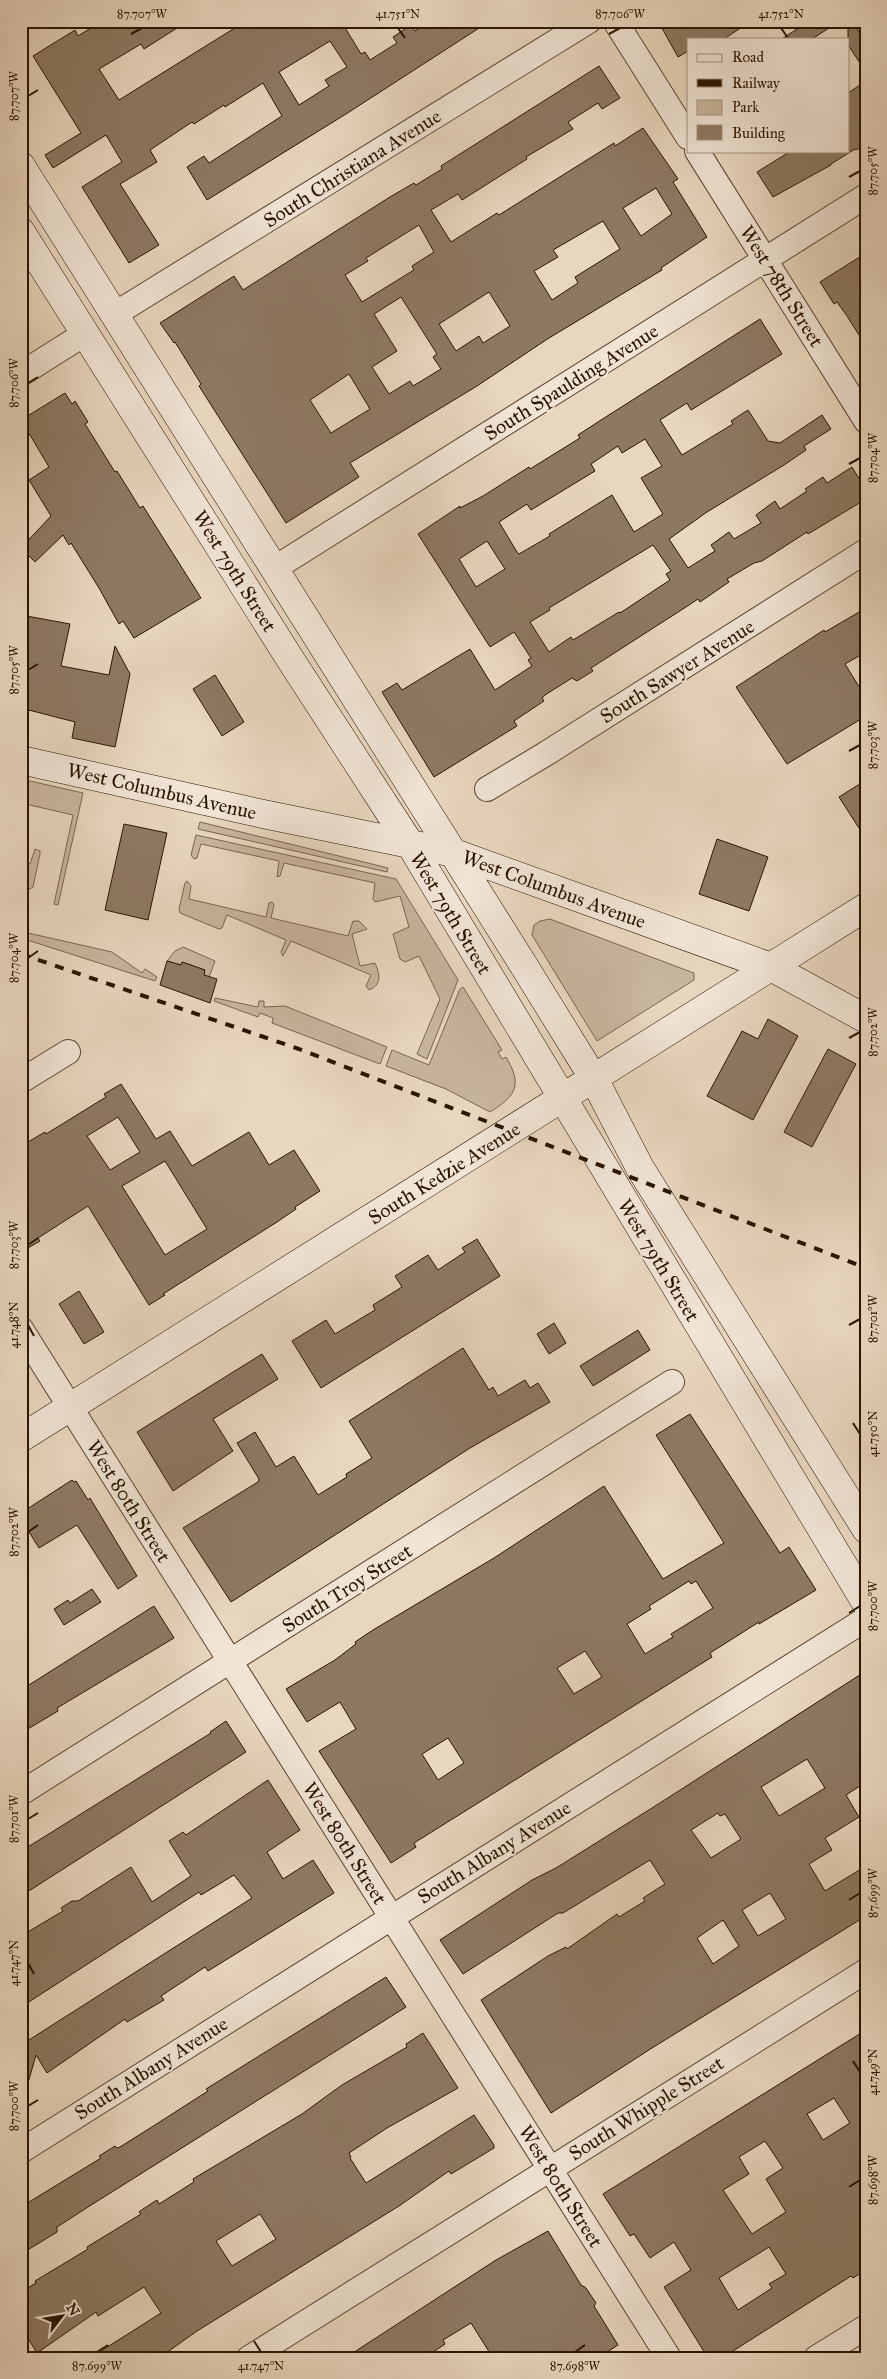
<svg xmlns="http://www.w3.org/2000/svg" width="887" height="2379" viewBox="0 0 887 2379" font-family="'IM FELL Great Primer',serif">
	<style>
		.green { fill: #c8b59e; stroke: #79654f }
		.building { fill: #8d7963; stroke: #2a1500; fill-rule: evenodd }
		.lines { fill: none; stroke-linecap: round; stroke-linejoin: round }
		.minor-casing { stroke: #5a4530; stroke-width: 26 }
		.secondary-casing { stroke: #2a1500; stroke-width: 29 }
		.minor { stroke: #f0e4d5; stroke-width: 24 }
		.secondary { stroke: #f0e4d5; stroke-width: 28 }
		.rail { stroke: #2a1500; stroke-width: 4; stroke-dasharray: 9 9; stroke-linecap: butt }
		.ticks { fill: none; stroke: #2a1500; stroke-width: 2 }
		.labels { text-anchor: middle; stroke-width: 4; stroke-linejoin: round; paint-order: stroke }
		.street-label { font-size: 20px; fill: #2a1500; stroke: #f0e4d5 }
		.neatline { fill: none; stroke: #2a1500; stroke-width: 2 }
		.ticks-label { font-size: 12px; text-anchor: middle; fill: #2a1500 }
	</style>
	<rect width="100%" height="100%" fill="#e8d6be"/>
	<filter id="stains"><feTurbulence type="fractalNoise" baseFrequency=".004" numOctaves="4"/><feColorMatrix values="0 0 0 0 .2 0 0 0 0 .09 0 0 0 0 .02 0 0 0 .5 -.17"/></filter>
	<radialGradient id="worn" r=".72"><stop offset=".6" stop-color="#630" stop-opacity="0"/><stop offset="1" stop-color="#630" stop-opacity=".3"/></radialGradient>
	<!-- green -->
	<path class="green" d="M 21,779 L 83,793 L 58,905 L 54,904 L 73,815 L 21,803 Z
		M 200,822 L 388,868 L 387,872 L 198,829 Z
		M 196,835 L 396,879 L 458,980 L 427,1059 L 417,1054 L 440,999 L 419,956 L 405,962 L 400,959 L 393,934 L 409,927 L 400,896 L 375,902 L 373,899 L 375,883 L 284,863 L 280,876 L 277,877 L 279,861 L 201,844 L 197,858 L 194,859 L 191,855 Z
		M 35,849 L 40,851 L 40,854 L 33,887 L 28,890 L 26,887 L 28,874 L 21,872 L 21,862 L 30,864 Z
		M 187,881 L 191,886 L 189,899 L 266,917 L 269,903 L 272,902 L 274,905 L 271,918 L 348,936 L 353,921 L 359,921 L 367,929 L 352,934 L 360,966 L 375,963 C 380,974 382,985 369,990 L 366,986 L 371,975 L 291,941 L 283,956 L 281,952 L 286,940 L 227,915 L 222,928 L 219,929 L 180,913 L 179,909 L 185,883 Z
		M 550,919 L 694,973 L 694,980 L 597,1041 L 532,935 L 534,925 L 540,921 Z
		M 21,929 L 28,933 L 112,952 L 142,973 L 145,969 L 157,977 L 155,981 L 21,938 Z
		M 183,947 L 215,961 L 209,977 L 203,975 L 205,970 L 183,962 L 181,965 L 167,961 L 175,951 Z
		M 463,987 L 502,1050 L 498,1052 L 502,1059 L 506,1057 C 523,1085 516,1096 490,1112 L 446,1089 L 386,1066 L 392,1050 L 429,1065 L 460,989 Z
		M 215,998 L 258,1007 L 259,1001 L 264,1001 L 264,1007 L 285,1006 L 387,1047 L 380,1064 L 272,1023 L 273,1018 L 260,1013 L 258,1017 L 214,1001 Z"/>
	<!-- building -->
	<path class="building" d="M 102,21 L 188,21 L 144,49 L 141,44 L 99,69 L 119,100 L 246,21 L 341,21 L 361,54 L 365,52 L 370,60 L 397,43 L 393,37 L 411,25 L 415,31 L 429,21 L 490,21 L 346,114 L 207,200 L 187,167 L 204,156 L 209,163 L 282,116 L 263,83 L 225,107 L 224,105 L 194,124 L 192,122 L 150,150 L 157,162 L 120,184 L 159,245 L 129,263 L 82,187 L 122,162 L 106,135 L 53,168 L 45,155 L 81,133 L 33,56 L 75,30 L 78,36 ZM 330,41 L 347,67 L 325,80 L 329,86 L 299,105 L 279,72 Z
		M 658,21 L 751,21 L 724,39 L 688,39 L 688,51 L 678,57 Z
		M 809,21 L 840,21 L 812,39 L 782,39 Z
		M 848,21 L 852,21 L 866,43 L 866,72 L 848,45 Z
		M 599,66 L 620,98 L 602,109 L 598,103 L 568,122 L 573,129 L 526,157 L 527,159 L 462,200 L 458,194 L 431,210 L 451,242 L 497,213 L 499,215 L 614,143 L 615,146 L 643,128 L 678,179 L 673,182 L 707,237 L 661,268 L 662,270 L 549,338 L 477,386 L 350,463 L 359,477 L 286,523 L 199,386 L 201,384 L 175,342 L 174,343 L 160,323 L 234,276 L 243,290 L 390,197 L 414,183 L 416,185 L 442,169 L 441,166 ZM 656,188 L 672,214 L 641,236 L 623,208 ZM 603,221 L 620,249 L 575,277 L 578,283 L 552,300 L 534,271 L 558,257 L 553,250 ZM 419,225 L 434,252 L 412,266 L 414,270 L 362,302 L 345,275 L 368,261 L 366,258 ZM 489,292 L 510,326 L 483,343 L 479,336 L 456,351 L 439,324 ZM 401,297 L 437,354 L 433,357 L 441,369 L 413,386 L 410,381 L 389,394 L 372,367 L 397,351 L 374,314 ZM 349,374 L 370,409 L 331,433 L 310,400 Z
		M 860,85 L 866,94 L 866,144 L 856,150 L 855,149 L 831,164 L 831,165 L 773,197 L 757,172 L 791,151 L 848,151 L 848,93 Z
		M 866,253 L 866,346 L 847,316 L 837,302 L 834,304 L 820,282 Z
		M 760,319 L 782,354 L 691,410 L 687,403 L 660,420 L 682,455 L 733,424 L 731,421 L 748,410 L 768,441 L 780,443 L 822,415 L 831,429 L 804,446 L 806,450 L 784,465 L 707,512 L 669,539 L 688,568 L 715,551 L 711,545 L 729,532 L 734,539 L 761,523 L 756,515 L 775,501 L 780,509 L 807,491 L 805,489 L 823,477 L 827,483 L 852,467 L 866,490 L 866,499 L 808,534 L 807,532 L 762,561 L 754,563 L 727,579 L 729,582 L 700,602 L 698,599 L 686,607 L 591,668 L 593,671 L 577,681 L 572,678 L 545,695 L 542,698 L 544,701 L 514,721 L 517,726 L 434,777 L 382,692 L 397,683 L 402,690 L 470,649 L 495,690 L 532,666 L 528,660 L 531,658 L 514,632 L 490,647 L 418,534 L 460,506 L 460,508 L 483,496 L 529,467 L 530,469 L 580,438 L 578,435 L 601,420 ZM 645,439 L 662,466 L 641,478 L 663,514 L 634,532 L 612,495 L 549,534 L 550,536 L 519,554 L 517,552 L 499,522 L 527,504 L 531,510 L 595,471 L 591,464 L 618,446 L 622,453 ZM 487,541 L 505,569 L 476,587 L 459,559 ZM 653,545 L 671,571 L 666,574 L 670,580 L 620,613 L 619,612 L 573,640 L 571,637 L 549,652 L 530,622 L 550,610 L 549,608 Z
		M 65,393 L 72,404 L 75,401 L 88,422 L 85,424 L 115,472 L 117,471 L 140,508 L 143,506 L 201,598 L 134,638 L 123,621 L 119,624 L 99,588 L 71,543 L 69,545 L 63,535 L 35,562 L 21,548 L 51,516 L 29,480 L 49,467 L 21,420 Z
		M 866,608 L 866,652 L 845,664 L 866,698 L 866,716 L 787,764 L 736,687 L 824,630 L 825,632 Z
		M 21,615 L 70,624 L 61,666 L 109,675 L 115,646 L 130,674 L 115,747 L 72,738 L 75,722 L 21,708 Z
		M 215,675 L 244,722 L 222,736 L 193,689 Z
		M 866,780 L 866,839 L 839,797 Z
		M 124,824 L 167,833 L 148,920 L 105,910 Z
		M 717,839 L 768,857 L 749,911 L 699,894 Z
		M 167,961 L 181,965 L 182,962 L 205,970 L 204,975 L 217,979 L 210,1003 L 160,985 Z
		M 768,1019 L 798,1036 L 753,1120 L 707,1096 L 742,1031 L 758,1039 Z
		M 828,1049 L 856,1064 L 812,1147 L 784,1132 Z
		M 121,1084 L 156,1139 L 170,1131 L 192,1166 L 249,1132 L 269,1165 L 294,1150 L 320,1191 L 295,1207 L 296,1209 L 277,1222 L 163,1294 L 165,1295 L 149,1305 L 88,1206 L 38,1238 L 40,1241 L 21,1252 L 21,1146 L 45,1132 L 46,1134 L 106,1097 L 104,1094 ZM 118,1117 L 140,1152 L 110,1170 L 87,1136 ZM 165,1161 L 207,1229 L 165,1255 L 122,1186 Z
		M 477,1239 L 500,1276 L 321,1388 L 292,1341 L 326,1320 L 335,1334 L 375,1310 L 373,1305 L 402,1287 L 395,1276 L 428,1255 L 438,1270 L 465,1252 L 462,1248 Z
		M 79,1291 L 104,1332 L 84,1344 L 59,1304 Z
		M 554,1323 L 566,1343 L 549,1354 L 537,1334 Z
		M 638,1330 L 650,1350 L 593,1386 L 580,1366 Z
		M 463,1348 L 489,1390 L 493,1387 L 498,1396 L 525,1380 L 530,1388 L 538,1383 L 550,1402 L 470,1448 L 231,1602 L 183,1528 L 258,1482 L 259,1479 L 237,1443 L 255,1432 L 276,1467 L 294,1456 L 318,1495 L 347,1477 L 346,1474 L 372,1458 L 349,1421 Z
		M 262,1354 L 278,1379 L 213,1419 L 233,1451 L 173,1491 L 137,1432 Z
		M 690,1414 L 780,1553 L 789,1547 L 816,1590 L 759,1624 L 759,1622 L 710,1653 L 712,1657 L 696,1667 L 414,1843 L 416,1847 L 391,1863 L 319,1751 L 356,1729 L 340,1702 L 307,1722 L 286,1689 L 335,1660 L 356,1644 L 355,1642 L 373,1630 L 494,1558 L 604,1486 L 663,1579 L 724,1543 L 656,1435 ZM 689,1581 L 691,1584 L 696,1581 L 713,1608 L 671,1634 L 673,1637 L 645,1654 L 627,1624 L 651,1609 L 649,1606 ZM 585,1651 L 602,1677 L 574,1694 L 557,1668 ZM 448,1738 L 464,1763 L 438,1780 L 422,1754 Z
		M 72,1480 L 74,1482 L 76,1481 L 88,1500 L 90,1498 L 137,1576 L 118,1589 L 77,1525 L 39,1548 L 21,1519 L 21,1513 Z
		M 92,1589 L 101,1602 L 64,1625 L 54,1609 L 68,1600 L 70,1603 Z
		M 154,1606 L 174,1638 L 57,1708 L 58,1711 L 21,1733 L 21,1690 Z
		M 866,1671 L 866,1782 L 846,1795 L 859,1817 L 825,1838 L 832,1850 L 809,1864 L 825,1891 L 866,1866 L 866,1916 L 652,2048 L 551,2113 L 481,2000 L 548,1956 L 566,1947 L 567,1949 L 617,1914 L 619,1917 L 645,1901 L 643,1898 L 665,1884 L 650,1860 L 563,1913 L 558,1913 L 463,1974 L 440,1940 L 532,1880 L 556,1868 L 652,1808 ZM 807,1759 L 825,1788 L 779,1816 L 761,1787 ZM 718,1813 L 720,1816 L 725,1814 L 741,1839 L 711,1858 L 691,1830 ZM 770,1893 L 786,1919 L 758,1936 L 742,1910 ZM 723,1920 L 739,1946 L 713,1964 L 697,1938 Z
		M 226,1721 L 246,1752 L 21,1896 L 21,1852 L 23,1850 L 211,1733 L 210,1732 Z
		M 268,1780 L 300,1830 L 267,1852 L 283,1879 L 313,1860 L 334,1893 L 208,1971 L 205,1967 L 161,1996 L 164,2000 L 127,2022 L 125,2019 L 47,2073 L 36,2055 L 26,2090 L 21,2090 L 21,2045 L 252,1898 L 234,1875 L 201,1895 L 199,1892 L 21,2007 L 21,1936 L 63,1911 L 61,1908 L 72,1901 L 78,1901 L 131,1867 L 152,1902 L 191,1876 L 169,1841 L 183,1832 L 186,1835 Z
		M 386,1977 L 406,2007 L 88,2207 L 57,2227 L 57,2232 L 21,2254 L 21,2207 L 101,2158 L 99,2156 L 115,2146 L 117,2148 L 120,2147 L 155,2125 L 208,2091 L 206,2089 Z
		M 866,2030 L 866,2270 L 853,2278 L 851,2276 L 722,2358 L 708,2358 L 664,2287 L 691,2270 L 674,2242 L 650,2258 L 634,2234 L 630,2236 L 603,2194 ZM 834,2098 L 850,2123 L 823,2140 L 807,2114 ZM 765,2141 L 783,2168 L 766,2179 L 786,2212 L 752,2234 L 723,2190 L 749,2174 L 739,2157 ZM 769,2247 L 786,2274 L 769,2284 L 772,2288 L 738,2310 L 719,2278 Z
		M 423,2033 L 458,2088 L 387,2128 L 349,2153 L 351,2157 L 350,2158 L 366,2183 L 474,2115 L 494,2145 L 494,2148 L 451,2174 L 449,2171 L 399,2206 L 197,2331 L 159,2358 L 90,2358 L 161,2313 L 144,2287 L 98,2316 L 96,2312 L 37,2353 L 21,2327 L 21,2292 L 36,2283 L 35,2281 L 88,2249 L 87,2247 L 141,2214 L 139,2212 L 143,2209 L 157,2200 L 159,2204 L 194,2182 L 193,2179 L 302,2114 L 342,2085 L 407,2047 L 406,2044 ZM 260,2214 L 276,2239 L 232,2266 L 216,2241 Z
		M 548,2231 L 581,2285 L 586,2288 L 596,2303 L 594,2306 L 618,2345 L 598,2358 L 493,2358 L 471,2323 L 443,2340 L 445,2344 L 425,2358 L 345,2358 L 496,2260 Z"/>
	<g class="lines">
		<defs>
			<path id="minor" d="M 615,21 L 688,137
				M 697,151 L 866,421
				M 115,314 L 589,21
				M 21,374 L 86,333
				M 275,568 L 866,196
				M 487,789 L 547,753 L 866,551
				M 21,1081 L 68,1052
				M 21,1329 L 669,2358
				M 21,1793 L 672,1382
				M 21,2151 L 866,1619
				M 249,2358 L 866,1971
				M 816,2358 L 866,2327"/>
			<path id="secondary" d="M 21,166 L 521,961 L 594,1079 L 640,1168 L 866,1529
				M 21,232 L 292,662 L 410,844 L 866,1603
				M 21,760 L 263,814 L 454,853 L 771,967 L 866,1019
				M 21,1438 L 866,907"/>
		</defs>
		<!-- minor casing -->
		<use href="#minor" class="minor-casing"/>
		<!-- secondary casing -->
		<use href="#secondary" class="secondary-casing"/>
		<!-- minor -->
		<use href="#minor" class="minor"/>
		<!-- secondary -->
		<use href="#secondary" class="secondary"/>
		<!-- rail -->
		<path class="rail" d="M 21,954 L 299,1049 L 866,1268"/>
	</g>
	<!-- ticks -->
	<path class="ticks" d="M 398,28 L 405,38M 781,28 L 788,38M 131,34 L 142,28M 609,34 L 620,28M 28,96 L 38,90M 849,177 L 860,171M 28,383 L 38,377M 849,464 L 860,458M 28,670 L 38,664M 849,751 L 860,745M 28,958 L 38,951M 849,1038 L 860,1032M 28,1245 L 38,1238M 28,1325 L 34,1336M 849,1325 L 860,1319M 853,1423 L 860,1434M 28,1532 L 38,1525M 849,1613 L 860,1606M 28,1819 L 38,1813M 849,1900 L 860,1893M 28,1963 L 34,1974M 853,2061 L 860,2072M 28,2106 L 38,2100M 849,2187 L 860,2180M 254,2341 L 261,2352M 97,2352 L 108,2345M 575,2352 L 585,2345"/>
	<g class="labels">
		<!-- street labels -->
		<g class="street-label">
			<text transform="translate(352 168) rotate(-32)" y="7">South Christiana Avenue</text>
			<text transform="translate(782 286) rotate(58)" y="7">West 78th Street</text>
			<text transform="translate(571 382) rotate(-32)" y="7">South Spaulding Avenue</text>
			<text transform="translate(235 571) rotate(58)" y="7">West 79th Street</text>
			<text transform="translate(677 671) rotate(-32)" y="7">South Sawyer Avenue</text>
			<text transform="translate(162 791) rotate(13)" y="7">West Columbus Avenue</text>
			<text transform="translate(554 889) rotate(20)" y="7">West Columbus Avenue</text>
			<text transform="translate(451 913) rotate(59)" y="7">West 79th Street</text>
			<text transform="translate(444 1173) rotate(-32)" y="7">South Kedzie Avenue</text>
			<text transform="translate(659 1260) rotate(59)" y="7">West 79th Street</text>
			<text transform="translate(129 1501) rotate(58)" y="7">West 80th Street</text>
			<text transform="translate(347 1588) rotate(-32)" y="7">South Troy Street</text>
			<text transform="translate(345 1843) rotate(58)" y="7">West 80th Street</text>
			<text transform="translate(494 1852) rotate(-32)" y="7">South Albany Avenue</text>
			<text transform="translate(151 2068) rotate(-32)" y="7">South Albany Avenue</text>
			<text transform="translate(646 2108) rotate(-32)" y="7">South Whipple Street</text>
			<text transform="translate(561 2186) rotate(58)" y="7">West 80th Street</text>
		</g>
	</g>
	<!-- margin -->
	<rect width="887" height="2379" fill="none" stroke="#e8d6be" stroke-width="55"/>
	<!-- legend -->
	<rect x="687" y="38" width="162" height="115" fill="#f0e4d5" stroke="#a19180"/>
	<rect x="697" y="54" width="25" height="8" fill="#f0e4d5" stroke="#a19180"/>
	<text x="732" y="62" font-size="15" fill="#2a1500">Road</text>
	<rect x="697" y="79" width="25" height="8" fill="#2a1500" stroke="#a19180"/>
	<text x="732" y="88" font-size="15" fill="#2a1500">Railway</text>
	<rect x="697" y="100" width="25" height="15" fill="#c8b59e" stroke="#a19180"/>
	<text x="732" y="112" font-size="15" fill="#2a1500">Park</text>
	<rect x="697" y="125" width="25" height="15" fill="#8d7963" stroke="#a19180"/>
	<text x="732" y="138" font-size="15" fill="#2a1500">Building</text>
	<!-- north arrow -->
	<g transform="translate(62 2316) rotate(59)" stroke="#f0e4d5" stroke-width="4" paint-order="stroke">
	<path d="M0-4L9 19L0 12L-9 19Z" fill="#2a1500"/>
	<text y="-8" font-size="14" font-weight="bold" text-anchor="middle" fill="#2a1500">N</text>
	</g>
	<rect x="28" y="28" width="832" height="2324" class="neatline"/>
	<g class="ticks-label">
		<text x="142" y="18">87.707°W</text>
		<text x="398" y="18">41.751°N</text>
		<text x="620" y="18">87.706°W</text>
		<text x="781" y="18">41.752°N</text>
		<text transform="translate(14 96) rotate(-90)" y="4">87.707°W</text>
		<text transform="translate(873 171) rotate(-90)" y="4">87.705°W</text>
		<text transform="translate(14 383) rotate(-90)" y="4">87.706°W</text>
		<text transform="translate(873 458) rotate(-90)" y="4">87.704°W</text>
		<text transform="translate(14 670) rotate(-90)" y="4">87.705°W</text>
		<text transform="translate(873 745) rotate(-90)" y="4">87.703°W</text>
		<text transform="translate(14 958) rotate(-90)" y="4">87.704°W</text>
		<text transform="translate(873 1032) rotate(-90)" y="4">87.702°W</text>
		<text transform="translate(14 1245) rotate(-90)" y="4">87.703°W</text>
		<text transform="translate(873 1319) rotate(-90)" y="4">87.701°W</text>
		<text transform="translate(14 1325) rotate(-90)" y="4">41.748°N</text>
		<text transform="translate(873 1434) rotate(-90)" y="4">41.750°N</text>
		<text transform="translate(14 1532) rotate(-90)" y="4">87.702°W</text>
		<text transform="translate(873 1606) rotate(-90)" y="4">87.700°W</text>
		<text transform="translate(14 1819) rotate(-90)" y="4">87.701°W</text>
		<text transform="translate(873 1893) rotate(-90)" y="4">87.699°W</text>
		<text transform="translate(14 1963) rotate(-90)" y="4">41.747°N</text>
		<text transform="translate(873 2072) rotate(-90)" y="4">41.749°N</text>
		<text transform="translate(14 2106) rotate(-90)" y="4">87.700°W</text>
		<text transform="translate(873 2180) rotate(-90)" y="4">87.698°W</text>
		<text x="97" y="2370">87.699°W</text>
		<text x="261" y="2370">41.747°N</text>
		<text x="575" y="2370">87.698°W</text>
	</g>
	<rect width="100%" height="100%" filter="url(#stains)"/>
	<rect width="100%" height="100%" fill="url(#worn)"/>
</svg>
